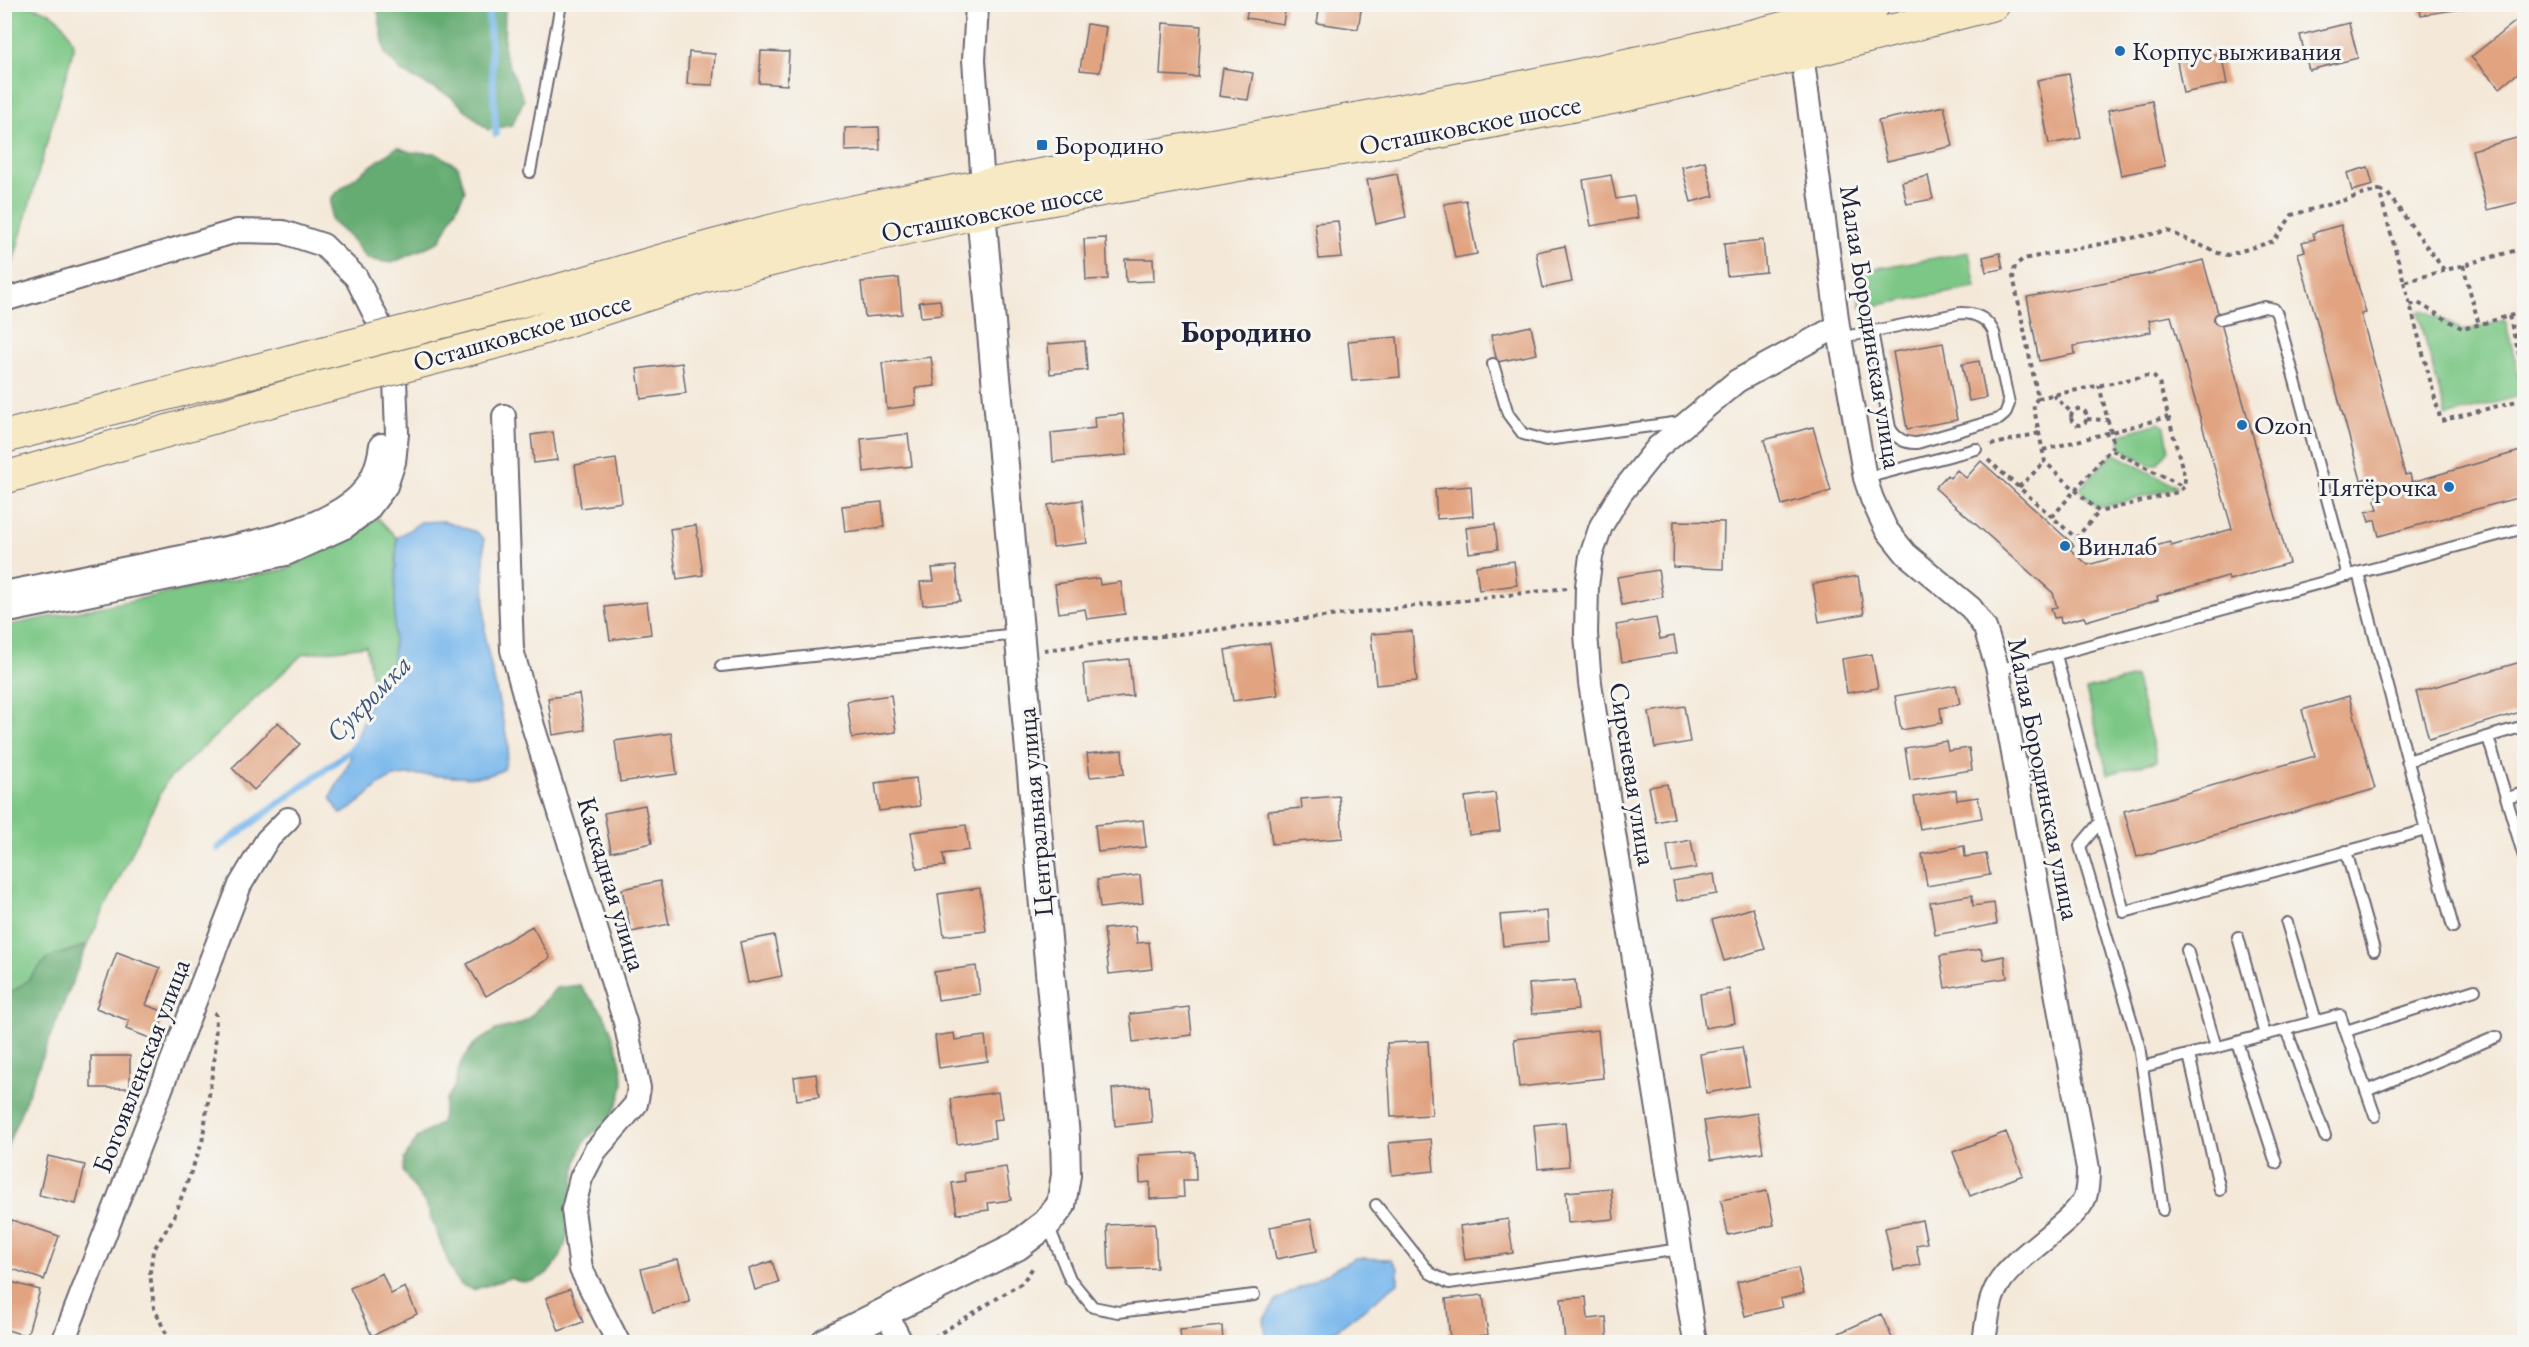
<svg xmlns="http://www.w3.org/2000/svg" width="2529" height="1347" viewBox="0 0 2529 1347" font-family="'EB Garamond',serif">
	<style>
		.green { fill: #7cc785; stroke: #4f7460; stroke-width: 1.5 }
		.forest { fill: #65ac72; stroke: #446756; stroke-width: 1.5 }
		.water { fill: #78b7ec; stroke: #4d6c94; stroke-width: 1.5 }
		.lines { fill: none; stroke-linecap: round; stroke-linejoin: round }
		.stream { stroke: #78b7ec; stroke-width: 7 }
		.building { fill: #e1a380 }
		.service-casing { stroke: #6c6872; stroke-width: 14 }
		.minor-casing { stroke: #6c6872; stroke-width: 26 }
		.tertiary-casing { stroke: #6c6872; stroke-width: 32 }
		.secondary-casing { stroke: #6c6872; stroke-width: 34 }
		.path { stroke: #6c6872; stroke-width: 4; stroke-dasharray: 4.5 4.5; stroke-linecap: butt }
		.service { stroke: #fff; stroke-width: 10 }
		.minor { stroke: #fff; stroke-width: 22 }
		.tertiary { stroke: #fff; stroke-width: 28 }
		.secondary { stroke: #f6e9c3; stroke-width: 32 }
		.secondary-bridge-casing { stroke: #6c6872; stroke-width: 34; stroke-linecap: butt }
		.secondary-bridge { stroke: #f6e9c3; stroke-width: 32 }
		.poi-dot { fill: #1f6fb2; stroke: #f6f6f2; stroke-width: 2 }
		.labels { text-anchor: middle; stroke-width: 6; stroke-linejoin: round; paint-order: stroke }
		.poi-label { font-size: 27px; fill: #22223b; stroke: #f6f6f2; text-anchor: start }
		.street-label { font-size: 27px; fill: #22223b; stroke: #f6f6f2 }
		.water-label { font-size: 28px; font-style: italic; fill: #405679; stroke: #f6f6f2 }
		.quarter-label { font-size: 30px; font-weight: bold; fill: #22223b; stroke: #f6f6f2 }
	</style>
	<rect width="100%" height="100%" fill="#f6f6f2"/>
	<filter id="ink" filterUnits="userSpaceOnUse"><feTurbulence type="fractalNoise" baseFrequency=".0167" numOctaves="2"/><feDisplacementMap in="SourceGraphic" scale="12" xChannelSelector="R" yChannelSelector="G"/><feConvolveMatrix kernelMatrix="1 2 1 2 8 2 1 2 1" color-interpolation-filters="sRGB"/></filter>
	<filter id="wash" filterUnits="userSpaceOnUse"><feTurbulence type="fractalNoise" baseFrequency=".008" numOctaves="4" result="noise"/><feDisplacementMap in="SourceGraphic" scale="24" xChannelSelector="R" yChannelSelector="G"/><feGaussianBlur stdDeviation="1.35" result="paint"/><feColorMatrix in="noise" values="0 0 0 0 0 0 0 0 0 0 0 0 0 0 0 0 0 1.4 0 .05"/><feComposite in="paint" operator="in"/></filter>
	<g filter="url(#wash)">
		<rect width="100%" height="100%" fill="#f4e9d9"/>
		<!-- green -->
		<path class="green" d="M 4,5 C 40,4 63,11 74,47 L 8,280 L 5,282 Z
			M 1969,252 L 1976,288 L 1861,308 L 1854,272 Z
			M 2425,311 L 2464,331 L 2505,320 L 2524,395 L 2446,416 L 2418,312 Z
			M 2159,423 L 2165,427 L 2169,450 L 2157,464 L 2150,465 L 2120,448 L 2121,434 Z
			M 2113,454 L 2117,455 L 2177,487 L 2104,507 L 2096,506 L 2082,493 L 2081,487 Z
			M 378,518 L 397,538 L 393,664 L 374,690 L 366,646 L 303,654 L 166,782 L 87,945 L 48,958 L 27,981 L 5,997 L 5,626 L 287,569 Z
			M 2135,677 L 2157,761 L 2108,774 L 2086,690 Z"/>
		<!-- forest -->
		<path class="forest" d="M 377,5 L 505,5 L 504,53 L 524,100 L 512,125 L 488,130 L 450,96 L 403,73 L 385,54 Z
			M 397,147 L 410,152 L 435,153 L 458,166 L 465,191 L 440,241 L 392,263 L 367,259 L 351,238 L 331,221 L 331,198 C 351,178 375,164 397,147 Z
			M 87,945 L 5,1152 L 5,997 L 27,981 L 48,958 Z
			M 580,985 C 587,996 596,1003 603,1013 C 611,1027 623,1064 623,1079 C 623,1094 615,1114 604,1124 C 597,1131 588,1135 584,1143 C 568,1173 577,1211 566,1242 C 558,1268 537,1291 510,1278 L 473,1290 L 461,1285 L 453,1274 L 425,1203 L 403,1172 L 404,1159 L 418,1137 L 441,1123 L 446,1099 L 454,1088 L 460,1064 L 474,1044 L 496,1030 L 520,1024 L 531,1016 L 556,988 Z"/>
		<!-- water -->
		<path class="water" d="M 445,521 L 476,532 L 484,539 L 485,639 L 509,748 L 504,769 C 472,787 433,770 399,776 C 375,780 362,806 341,814 L 330,798 L 348,764 L 374,690 L 393,664 L 397,538 L 421,522 Z
			M 1355,1258 L 1391,1259 L 1398,1268 L 1398,1283 L 1321,1342 L 1267,1342 L 1264,1319 L 1277,1300 Z"/>
		<g class="lines">
			<!-- stream -->
			<path class="stream" d="M 488,4 L 496,134
				M 218,848 L 350,751 L 359,740"/>
		</g>
		<g id="blocks">
			<!-- building -->
			<path class="building" d="M 1249,4 L 1286,4 L 1283,24 L 1246,18 Z
				M 1320,4 L 1362,4 L 1358,29 L 1317,23 Z
				M 2419,4 L 2481,4 L 2482,6 L 2421,15 Z
				M 2519,4 L 2524,4 L 2524,68 L 2500,88 L 2471,57 L 2521,17 Z
				M 1163,23 L 1201,26 L 1198,77 L 1160,75 Z
				M 2349,23 L 2358,58 L 2309,70 L 2300,35 Z
				M 1087,24 L 1106,27 L 1100,72 L 1080,70 Z
				M 761,51 L 789,52 L 787,85 L 759,83 Z
				M 689,52 L 715,54 L 713,85 L 687,84 Z
				M 2221,53 L 2227,84 L 2183,93 L 2177,61 Z
				M 1223,68 L 1253,73 L 1248,100 L 1219,96 Z
				M 2069,74 L 2081,138 L 2049,144 L 2037,80 Z
				M 2152,101 L 2165,166 L 2121,175 L 2108,110 Z
				M 1944,106 L 1953,146 L 1887,161 L 1878,121 Z
				M 879,127 L 880,150 L 845,151 L 845,128 Z
				M 2524,136 L 2524,201 L 2487,210 L 2472,150 Z
				M 1705,161 L 1714,196 L 1691,202 L 1682,167 Z
				M 2368,167 L 2373,185 L 2352,191 L 2347,173 Z
				M 1397,174 L 1406,217 L 1376,224 L 1367,180 Z
				M 1611,175 L 1616,199 L 1634,196 L 1638,218 L 1591,226 L 1583,180 Z
				M 1928,176 L 1933,199 L 1907,204 L 1902,182 Z
				M 1466,200 L 1477,254 L 1455,258 L 1444,204 Z
				M 1338,221 L 1342,257 L 1319,259 L 1315,223 Z
				M 2341,225 L 2366,313 L 2361,314 L 2405,475 L 2410,474 L 2412,482 L 2524,450 L 2524,496 L 2379,536 L 2375,520 L 2369,522 L 2366,512 L 2378,509 L 2375,500 L 2378,499 L 2371,477 L 2361,480 L 2298,253 L 2305,251 L 2302,242 L 2315,239 L 2313,233 Z
				M 1106,238 L 1108,279 L 1086,280 L 1084,239 Z
				M 1763,240 L 1766,272 L 1727,276 L 1724,244 Z
				M 1565,246 L 1572,282 L 1543,288 L 1536,252 Z
				M 2000,253 L 2003,269 L 1986,272 L 1983,257 Z
				M 1125,259 L 1153,259 L 1154,281 L 1126,282 Z
				M 2203,260 L 2289,563 L 2229,580 L 2228,576 L 2157,596 L 2158,600 L 2086,621 L 2084,617 L 2061,623 L 2060,617 L 2054,618 L 2051,608 L 2057,607 L 2053,593 L 1935,488 L 1947,475 L 1950,478 L 1957,470 L 1966,478 L 1981,461 L 2074,545 L 2070,549 L 2088,565 L 2170,542 L 2171,546 L 2232,529 L 2171,316 L 2149,320 L 2151,332 L 2074,346 L 2075,354 L 2039,361 L 2027,297 L 2159,272 Z
				M 899,278 L 902,314 L 865,317 L 861,282 Z
				M 940,300 L 942,315 L 921,317 L 919,302 Z
				M 1531,326 L 1537,354 L 1497,362 L 1491,335 Z
				M 1397,337 L 1400,377 L 1352,381 L 1348,341 Z
				M 1085,341 L 1087,370 L 1050,374 L 1048,344 Z
				M 1943,343 L 1957,420 L 1907,429 L 1893,352 Z
				M 931,357 L 935,386 L 915,388 L 916,405 L 887,409 L 882,363 Z
				M 1979,361 L 1986,398 L 1969,401 L 1962,364 Z
				M 682,363 L 686,393 L 641,399 L 637,369 Z
				M 1123,414 L 1127,455 L 1053,462 L 1051,433 L 1095,428 L 1094,417 Z
				M 1813,427 L 1831,491 L 1782,505 L 1764,440 Z
				M 553,432 L 557,460 L 534,463 L 531,435 Z
				M 908,434 L 912,466 L 864,472 L 861,439 Z
				M 616,459 L 622,502 L 581,508 L 575,465 Z
				M 1471,486 L 1473,516 L 1437,519 L 1435,489 Z
				M 1082,500 L 1087,543 L 1053,547 L 1048,505 Z
				M 882,502 L 884,527 L 845,532 L 842,506 Z
				M 1674,521 L 1724,522 L 1723,569 L 1673,567 Z
				M 1495,524 L 1498,549 L 1469,553 L 1466,528 Z
				M 696,525 L 703,575 L 677,579 L 670,529 Z
				M 1514,561 L 1517,585 L 1479,590 L 1476,566 Z
				M 956,566 L 960,601 L 923,605 L 920,582 L 934,581 L 932,568 Z
				M 1658,570 L 1663,597 L 1622,605 L 1617,577 Z
				M 1858,576 L 1864,614 L 1819,622 L 1813,584 Z
				M 1099,578 L 1100,585 L 1121,582 L 1125,614 L 1087,619 L 1085,609 L 1059,613 L 1055,584 Z
				M 647,602 L 651,634 L 610,640 L 605,607 Z
				M 1656,618 L 1660,639 L 1674,636 L 1677,653 L 1622,662 L 1616,625 Z
				M 1412,631 L 1417,681 L 1376,685 L 1371,634 Z
				M 1270,643 L 1278,695 L 1233,701 L 1225,650 Z
				M 1872,654 L 1878,688 L 1847,693 L 1842,659 Z
				M 1129,659 L 1133,696 L 1087,701 L 1083,664 Z
				M 2524,661 L 2524,711 L 2429,739 L 2416,692 Z
				M 1956,685 L 1960,704 L 1940,708 L 1942,723 L 1901,730 L 1895,696 Z
				M 579,694 L 585,730 L 553,735 L 548,698 Z
				M 891,695 L 896,732 L 852,738 L 847,701 Z
				M 2349,696 L 2375,789 L 2137,857 L 2124,811 L 2315,756 L 2302,710 Z
				M 1684,706 L 1690,742 L 1655,748 L 1649,712 Z
				M 278,722 L 300,744 L 254,790 L 232,768 Z
				M 671,733 L 677,774 L 620,782 L 615,741 Z
				M 1946,741 L 1948,751 L 1969,748 L 1972,770 L 1910,780 L 1905,748 Z
				M 1122,750 L 1124,774 L 1090,777 L 1087,754 Z
				M 916,778 L 920,806 L 879,811 L 875,783 Z
				M 1667,784 L 1674,818 L 1656,822 L 1649,787 Z
				M 1956,790 L 1957,800 L 1978,797 L 1982,818 L 1920,829 L 1914,797 Z
				M 1495,793 L 1500,831 L 1469,835 L 1465,797 Z
				M 1339,796 L 1343,838 L 1272,844 L 1268,811 L 1302,808 L 1301,799 Z
				M 645,805 L 652,843 L 611,852 L 604,813 Z
				M 1143,820 L 1146,847 L 1098,852 L 1095,825 Z
				M 966,825 L 969,850 L 943,854 L 945,866 L 917,869 L 911,832 Z
				M 1691,840 L 1696,868 L 1671,872 L 1667,845 Z
				M 1964,846 L 1965,857 L 1986,854 L 1990,875 L 1927,886 L 1922,854 Z
				M 1714,874 L 1717,894 L 1677,901 L 1673,881 Z
				M 1140,875 L 1143,903 L 1100,908 L 1097,880 Z
				M 660,881 L 669,924 L 631,932 L 622,889 Z
				M 980,888 L 986,931 L 944,936 L 938,894 Z
				M 1972,895 L 1973,906 L 1994,903 L 1997,924 L 1935,935 L 1930,902 Z
				M 1753,908 L 1765,949 L 1724,961 L 1712,920 Z
				M 1547,911 L 1549,941 L 1503,946 L 1500,915 Z
				M 532,926 L 550,958 L 486,996 L 467,964 Z
				M 1135,926 L 1137,943 L 1149,942 L 1152,969 L 1109,974 L 1104,929 Z
				M 774,935 L 782,976 L 748,983 L 740,942 Z
				M 1981,949 L 1983,960 L 2004,956 L 2007,978 L 1945,988 L 1940,956 Z
				M 117,952 L 160,968 L 146,1005 L 165,1012 L 155,1040 L 126,1029 L 129,1021 L 96,1008 Z
				M 976,966 L 980,994 L 938,1000 L 934,972 Z
				M 1575,980 L 1578,1010 L 1532,1014 L 1529,984 Z
				M 1729,989 L 1735,1023 L 1705,1028 L 1700,994 Z
				M 1189,1007 L 1192,1035 L 1133,1042 L 1130,1014 Z
				M 1598,1030 L 1603,1078 L 1519,1087 L 1514,1039 Z
				M 954,1033 L 955,1040 L 985,1036 L 988,1061 L 939,1068 L 935,1036 Z
				M 1428,1041 L 1432,1115 L 1391,1117 L 1387,1043 Z
				M 1742,1047 L 1749,1086 L 1706,1093 L 1700,1054 Z
				M 91,1056 L 130,1056 L 130,1088 L 91,1088 Z
				M 816,1074 L 819,1097 L 797,1100 L 794,1077 Z
				M 1149,1086 L 1152,1122 L 1115,1126 L 1112,1089 Z
				M 998,1092 L 1002,1119 L 993,1120 L 995,1138 L 957,1144 L 951,1099 Z
				M 1757,1113 L 1763,1152 L 1711,1160 L 1704,1121 Z
				M 1565,1122 L 1569,1166 L 1538,1169 L 1534,1125 Z
				M 2006,1132 L 2023,1175 L 1970,1196 L 1953,1152 Z
				M 1431,1139 L 1434,1171 L 1392,1175 L 1389,1143 Z
				M 1195,1152 L 1196,1180 L 1183,1180 L 1184,1197 L 1150,1199 L 1150,1182 L 1140,1183 L 1139,1155 Z
				M 48,1156 L 85,1165 L 76,1204 L 39,1195 Z
				M 1006,1167 L 1011,1200 L 988,1203 L 989,1210 L 957,1214 L 952,1183 L 965,1181 L 964,1173 Z
				M 1611,1188 L 1614,1219 L 1568,1223 L 1566,1192 Z
				M 1767,1191 L 1774,1225 L 1728,1235 L 1721,1200 Z
				M 1311,1219 L 1317,1251 L 1276,1259 L 1270,1227 Z
				M 1508,1219 L 1513,1253 L 1465,1260 L 1460,1226 Z
				M 12,1220 L 59,1236 L 44,1280 L 4,1266 L 4,1242 Z
				M 1922,1220 L 1927,1243 L 1916,1245 L 1920,1265 L 1894,1270 L 1885,1228 Z
				M 1155,1223 L 1157,1268 L 1109,1270 L 1107,1225 Z
				M 678,1259 L 690,1302 L 653,1312 L 641,1269 Z
				M 772,1261 L 779,1283 L 755,1290 L 749,1269 Z
				M 1798,1268 L 1804,1293 L 1780,1299 L 1782,1307 L 1745,1316 L 1737,1282 Z
				M 382,1273 L 391,1294 L 405,1287 L 417,1314 L 372,1336 L 350,1288 Z
				M 4,1280 L 40,1290 L 27,1336 L 4,1329 Z
				M 570,1289 L 583,1322 L 559,1331 L 546,1298 Z
				M 1483,1295 L 1488,1335 L 1450,1339 L 1446,1299 Z
				M 1586,1297 L 1588,1319 L 1606,1317 L 1608,1342 L 1565,1342 L 1561,1299 Z
				M 1881,1314 L 1894,1342 L 1843,1342 L 1839,1333 Z
				M 1222,1326 L 1223,1342 L 1181,1342 L 1180,1330 Z"/>
		</g>
	</g>
	<g filter="url(#ink)">
		<use href="#blocks" fill-opacity="0" stroke="#6c6872" stroke-width="1.5"/>
		<g class="lines">
			<defs>
				<path id="service" d="M 530,172 L 561,4
					M 2220,319 L 2265,307 L 2274,309 L 2277,314 L 2348,576
					M 1840,338 L 1961,313 C 1976,313 1988,319 1994,333 L 2009,404 L 2005,414 L 1999,419 L 1917,443 C 1906,444 1895,438 1890,428 L 1872,331
					M 1493,364 L 1508,414 L 1523,434 L 1546,440 L 1681,422
					M 1865,478 L 1976,449
					M 2056,655 L 2124,912 L 2426,830 L 2358,573
					M 721,666 L 1017,634
					M 1998,670 L 2524,528
					M 2488,737 L 2524,857
					M 2407,761 L 2524,726
					M 2507,798 L 2524,793
					M 2100,822 L 2080,846 L 2139,1046 L 2163,1210
					M 2426,830 L 2453,927
					M 2346,851 L 2374,950
					M 2287,923 L 2316,1021
					M 2238,937 L 2265,1035
					M 2187,950 L 2216,1047
					M 2286,1029 L 2325,1136
					M 2346,1031 L 2475,990
					M 2237,1042 L 2276,1163
					M 2189,1055 L 2220,1190
					M 2142,1067 L 2340,1015 L 2375,1116
					M 2366,1091 L 2496,1037
					M 1376,1205 L 1430,1273 L 1449,1283 L 1680,1249
					M 1048,1225 L 1070,1279 L 1093,1307 L 1118,1312 L 1254,1295"/>
				<path id="minor" d="M 977,4 L 974,60 L 983,185
					M 1802,54 L 1838,326 L 1865,478 L 1872,499 L 1886,529 L 1906,554 L 1971,608 L 1985,628 L 1998,670 L 2088,1169 C 2088,1179 2088,1188 2085,1197 C 2076,1222 2016,1254 1998,1285 C 1988,1301 1987,1324 1984,1342
					M 4,300 L 237,231 L 283,232 L 323,245 L 356,277 L 380,325 L 395,379 L 397,434 L 394,462 L 386,486 L 368,510 L 345,527 L 286,554 L 4,612
					M 504,416 L 512,650 L 533,726 L 625,1022 L 639,1088 L 636,1104 L 595,1151 L 581,1178 L 573,1210 L 581,1269 L 618,1342
					M 4,593 C 62,581 119,570 176,558 C 232,546 307,537 353,501 C 371,486 378,467 381,445
					M 886,1313 L 901,1342
					M 63,1342 L 240,885 L 267,840 L 288,819
					M 1695,1342 L 1590,683 L 1586,634 L 1587,586 L 1591,556 L 1601,526 L 1621,493 L 1658,447 L 1737,381 L 1838,326"/>
				<path id="tertiary" d="M 826,1342 L 1017,1246 L 1047,1223 L 1061,1205 L 1066,1175 L 1065,1137 L 981,212"/>
				<path id="secondary" d="M 504,306 C 619,273 734,237 851,212 C 962,188 1073,169 1184,150 C 1415,109 1647,67 1874,4
					M 513,338 L 702,277 L 853,240 L 981,212 L 1244,164 L 1394,141 L 1627,95 L 1802,54 L 1994,4
					M 4,437 L 291,361
					M 4,478 L 299,393"/>
			</defs>
			<!-- service casing -->
			<use href="#service" class="service-casing"/>
			<!-- minor casing -->
			<use href="#minor" class="minor-casing"/>
			<!-- tertiary casing -->
			<use href="#tertiary" class="tertiary-casing"/>
			<!-- secondary casing -->
			<use href="#secondary" class="secondary-casing"/>
			<!-- path -->
			<path class="path" d="M 2380,190 L 2388,194 L 2444,270
				M 2463,265 L 2479,325
				M 2404,282 L 2441,421 L 2524,399
				M 2410,305 L 2418,303 L 2463,329 L 2509,316 L 2524,373
				M 2509,316 L 2524,312
				M 2053,395 L 2072,413
				M 2038,398 L 2146,376 L 2154,377 L 2159,382 L 2185,478 L 2184,487 L 2178,492 L 2099,512 L 2045,462 L 2033,404 L 2038,398 L 2013,276 L 2015,266 L 2023,259 L 2168,231 L 2218,253 L 2228,255 L 2274,241 L 2292,215 L 2379,190 L 2404,282 L 2524,248
				M2071 417a8 8 0 1 1 16 0a8 8 0 1 1-16 0Z
				M 2087,419 L 2108,420
				M 1991,445 L 2039,433
				M 2043,450 L 2168,417
				M 2112,450 L 2184,487
				M 1988,460 L 2076,538 L 2099,512
				M 2019,487 L 2045,462
				M 2052,517 L 2114,445 L 2099,385
				M 1044,650 L 1567,588
				M 170,1342 L 154,1308 L 150,1272 L 153,1251 L 174,1217 L 202,1143 L 215,1054 L 216,1015 L 214,1012
				M 926,1342 L 1022,1283 L 1034,1266"/>
			<!-- service -->
			<use href="#service" class="service"/>
			<!-- minor -->
			<use href="#minor" class="minor"/>
			<!-- tertiary -->
			<use href="#tertiary" class="tertiary"/>
			<!-- secondary -->
			<use href="#secondary" class="secondary"/>
			<defs>
				<path id="secondary-bridge" d="M 291,361 L 504,306
					M 299,393 L 513,338"/>
			</defs>
			<!-- secondary-bridge casing -->
			<use href="#secondary-bridge" class="secondary-bridge-casing"/>
			<!-- secondary-bridge -->
			<use href="#secondary-bridge" class="secondary-bridge"/>
		</g>
	</g>
	<!-- markers -->
	<g class="poi-dot">
		<circle cx="2120" cy="51" r="6"/>
		<rect x="1036" y="139" width="12" height="12" rx="3"/>
		<circle cx="2242" cy="425" r="6"/>
		<circle cx="2449" cy="487" r="6"/>
		<circle cx="2065" cy="546" r="6"/>
	</g>
	<g class="labels">
		<!-- poi labels -->
		<g class="poi-label">
			<text x="2132" y="60">Корпус выживания</text>
			<text x="1054" y="154">Бородино</text>
			<text x="2254" y="434">Ozon</text>
			<text x="2437" y="496" text-anchor="end">Пятёрочка</text>
			<text x="2077" y="555">Винлаб</text>
		</g>
		<!-- street labels -->
		<g class="street-label">
			<text transform="translate(1470 125) rotate(-11)" y="9">Осташковское шоссе</text>
			<text transform="translate(992 212) rotate(-11)" y="9">Осташковское шоссе</text>
			<text transform="translate(1871 327) rotate(81)" y="9">Малая Бородинская улица</text>
			<text transform="translate(522 332) rotate(-16)" y="9">Осташковское шоссе</text>
			<text transform="translate(1633 774) rotate(81)" y="9">Сиреневая улица</text>
			<text transform="translate(2044 779) rotate(79)" y="9">Малая Бородинская улица</text>
			<text transform="translate(1035 812) rotate(-95)" y="9">Центральная улица</text>
			<text transform="translate(612 884) rotate(73)" y="9">Каскадная улица</text>
			<text transform="translate(141 1066) rotate(-69)" y="9">Богоявленская улица</text>
		</g>
		<!-- water labels -->
		<g class="water-label">
			<text transform="translate(368 698) rotate(-46)" y="10">Сукромка</text>
		</g>
		<!-- quarter labels -->
		<g class="quarter-label">
			<text x="1246" y="342">Бородино</text>
		</g>
	</g>
	<!-- margin -->
	<rect width="2529" height="1347" fill="none" stroke="#f6f6f2" stroke-width="24"/>
</svg>
